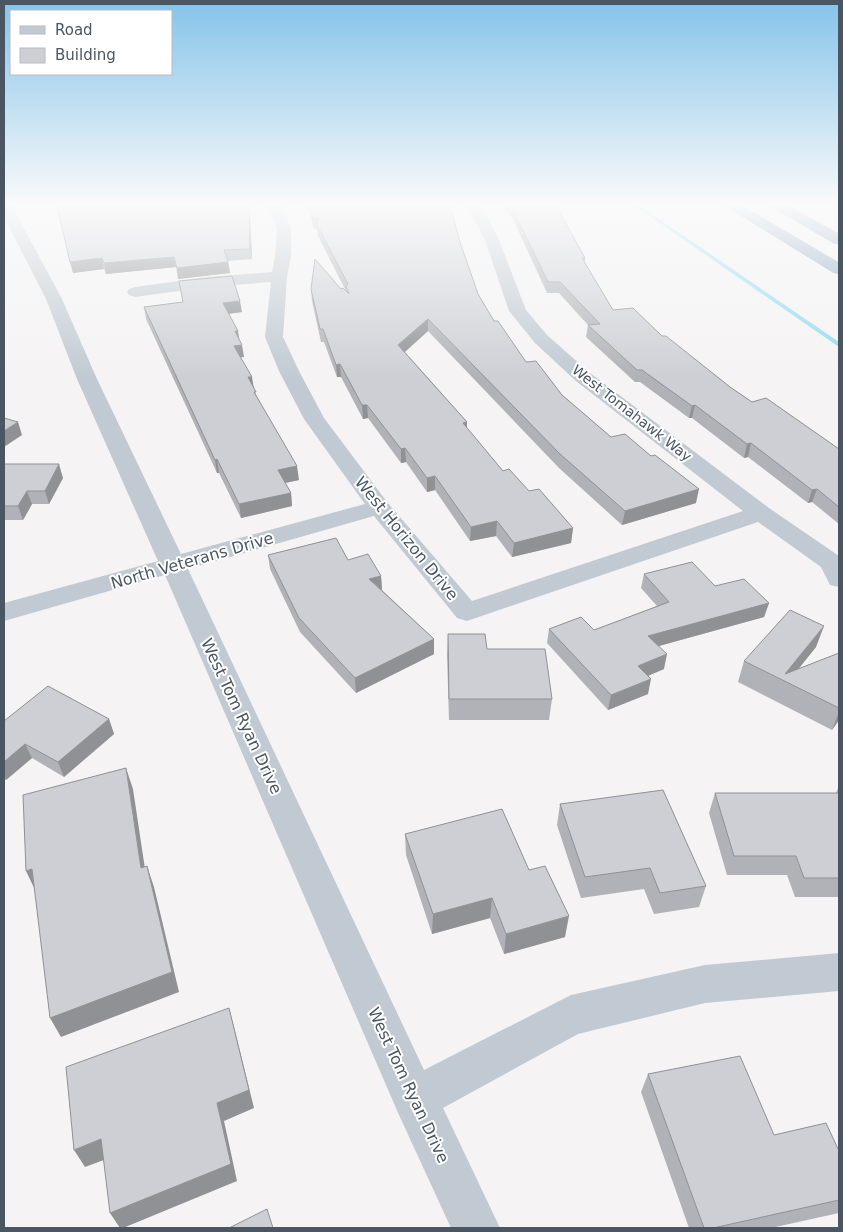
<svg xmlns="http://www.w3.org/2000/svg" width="843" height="1232" viewBox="0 0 843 1232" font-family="'DejaVu Sans',sans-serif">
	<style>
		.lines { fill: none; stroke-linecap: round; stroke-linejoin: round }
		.stream { fill: #90daee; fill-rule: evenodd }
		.highway-casing { stroke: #7690ad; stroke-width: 1 }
		.minor { fill: #c1cad2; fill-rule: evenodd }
		.highway { fill: #8ba5c1; fill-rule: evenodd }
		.wall { fill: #b0b2b7 }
		.shaded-wall { fill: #909195 }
		.building { fill: #cdcfd5; stroke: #909195 }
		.labels { text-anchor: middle; stroke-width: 4; stroke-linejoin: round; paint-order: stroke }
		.far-street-label { font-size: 14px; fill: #4a5661; stroke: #fff }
		.street-label { font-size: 16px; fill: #4a5661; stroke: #fff }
	</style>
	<rect width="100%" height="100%" fill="#f5f3f3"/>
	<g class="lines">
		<!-- stream -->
		<path class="stream" d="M 635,206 L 640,206 L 839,342 L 839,347 Z"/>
		<defs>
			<path id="highway" d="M 726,206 L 742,206 L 839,263 L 839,274 L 833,272 Z
				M 771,206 L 787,206 L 839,234 L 839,244 L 834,243 Z"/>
		</defs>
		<!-- highway casing -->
		<use href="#highway" class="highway-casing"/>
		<!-- minor -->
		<path class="minor" d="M 4,206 L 12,206 L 62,299 L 97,379 L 181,554 L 365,504 L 304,419 L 279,371 L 265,337 L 271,282 L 207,287 L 135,297 L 129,295 L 127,292 L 129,289 L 135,287 L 207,277 L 272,272 L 275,256 L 277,228 L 268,206 L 282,206 L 291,228 L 291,256 L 287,277 L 283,337 L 299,371 L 324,418 L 387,502 L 472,601 L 743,511 L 576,381 L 535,343 L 509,311 L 485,240 L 467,206 L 481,206 L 499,240 L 526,310 L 547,335 L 590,373 L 769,508 L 839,556 L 839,587 L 830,585 L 821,567 L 758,522 L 467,621 L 457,618 L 374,516 L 188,569 L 424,1070 L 571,995 L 705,965 L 839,953 L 839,991 L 705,1003 L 578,1034 L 443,1108 L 500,1228 L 451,1228 L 399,1115 L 165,575 L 4,621 L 4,603 L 158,561 L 77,379 L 46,299 L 4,217 Z"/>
		<!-- highway -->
		<use href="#highway" class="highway"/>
	</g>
	<!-- wall -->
	<path class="wall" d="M 57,206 L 249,206 L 252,259 L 228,261 L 230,273 L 178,279 L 176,267 L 106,274 L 104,269 L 73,273 Z
		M 308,206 L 450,206 L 460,242 L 478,294 L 494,321 L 526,362 L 562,395 L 611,437 L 696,503 L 622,525 L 559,468 L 428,331 L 405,352 L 467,422 L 467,429 L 503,471 L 573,528 L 571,543 L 512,557 L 496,536 L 470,541 L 435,490 L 427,492 L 406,462 L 401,463 L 368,418 L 363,419 L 341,377 L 337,377 L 324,342 L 321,342 L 312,301 L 311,289 L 341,289 L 346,291 L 318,236 L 317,229 L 314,229 Z
		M 502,206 L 556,206 L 585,258 L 585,263 L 613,310 L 662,336 L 730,387 L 752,402 L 839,449 L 839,524 L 812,502 L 808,503 L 748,457 L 744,458 L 692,418 L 689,418 L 640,382 L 635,382 L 586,337 L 588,325 L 559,293 L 547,293 L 512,217 Z
		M 144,307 L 242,312 L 229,314 L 239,340 L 244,357 L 241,357 L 253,386 L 257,398 L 299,480 L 285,483 L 291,493 L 292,506 L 241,518 L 219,473 L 217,473 L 146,319 Z
		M 4,464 L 63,478 L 49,504 L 32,504 L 23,520 L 4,520 Z
		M 268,555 L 348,560 L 381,576 L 382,590 L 434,639 L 434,654 L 356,693 L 300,632 L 270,569 Z
		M 644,574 L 715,586 L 769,603 L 764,617 L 659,646 L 664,669 L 648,676 L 648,694 L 608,710 L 547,643 L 549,629 L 594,630 L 657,606 L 641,588 Z
		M 448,634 L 487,649 L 552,699 L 549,720 L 449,720 L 447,655 Z
		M 816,647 L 798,669 L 839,653 L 839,720 L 832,730 L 738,682 L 744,661 Z
		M 109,719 L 114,734 L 64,777 L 32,758 L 6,780 L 4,779 L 4,721 Z
		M 838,788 L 839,788 L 839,897 L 795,897 L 787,875 L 727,875 L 709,813 L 715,793 L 836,793 Z
		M 560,804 L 706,886 L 699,907 L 654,914 L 644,889 L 581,898 L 557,825 Z
		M 405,834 L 529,870 L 565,937 L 504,954 L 490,918 L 432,934 L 406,855 Z
		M 648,1074 L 774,1135 L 839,1151 L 839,1213 L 771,1228 L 689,1228 L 641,1092 Z"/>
	<!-- shaded-wall -->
	<path class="shaded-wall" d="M 249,206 L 250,212 L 252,259 L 250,249 Z
		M 174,257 L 176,267 L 106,274 L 104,263 Z
		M 102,258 L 104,269 L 73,273 L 70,262 Z
		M 228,262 L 230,273 L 178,279 L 177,268 Z
		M 240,301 L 242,312 L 225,314 L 223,303 Z
		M 428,319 L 428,331 L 399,357 L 398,345 Z
		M 235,331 L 238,331 L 240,343 Z
		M 242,345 L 244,357 L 236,358 L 234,346 Z
		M 340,364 L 341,377 L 337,377 L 336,365 Z
		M 248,377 L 252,377 L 254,389 Z
		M 362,405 L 367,405 L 368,418 L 363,419 Z
		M 695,405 L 692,418 L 689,418 L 692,406 Z
		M 18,422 L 22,435 L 4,447 L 4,431 Z
		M 467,422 L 467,436 L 463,423 Z
		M 751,443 L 748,457 L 744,458 L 747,444 Z
		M 405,448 L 406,462 L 401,463 L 401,449 Z
		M 217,459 L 219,473 L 217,473 L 215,460 Z
		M 59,464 L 63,478 L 49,504 L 45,491 Z
		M 297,466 L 299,480 L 280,484 L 278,470 Z
		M 435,476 L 435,490 L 427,492 L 427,478 Z
		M 699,489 L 696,503 L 622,525 L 625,511 Z
		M 817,489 L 812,502 L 808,503 L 812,490 Z
		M 27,491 L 32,504 L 23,520 L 18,506 Z
		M 291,493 L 292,506 L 241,518 L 239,504 Z
		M 497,521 L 496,536 L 470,541 L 471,527 Z
		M 573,528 L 571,543 L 512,557 L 514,543 Z
		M 381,576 L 382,590 L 369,579 Z
		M 769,603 L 764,617 L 644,650 L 648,636 Z
		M 824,626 L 816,647 L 788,682 L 785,674 Z
		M 434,639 L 434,654 L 356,693 L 355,678 Z
		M 667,654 L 664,669 L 635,681 L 638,666 Z
		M 651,679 L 648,694 L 608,710 L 611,695 Z
		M 839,712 L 839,720 L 832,730 Z
		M 109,719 L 114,734 L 64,777 L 58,762 Z
		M 25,744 L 32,758 L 6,780 L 4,775 L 4,762 Z
		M 126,768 L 133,789 L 148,889 L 141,868 Z
		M 147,866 L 154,887 L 179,992 L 61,1037 L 50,1018 Z
		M 32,869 L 36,892 L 26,871 Z
		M 492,898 L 490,918 L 432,934 L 433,914 Z
		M 569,916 L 565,937 L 504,954 L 506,934 Z
		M 229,1008 L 234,1027 L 254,1108 L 224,1121 L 237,1181 L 123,1228 L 120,1228 L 110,1213 L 217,1103 Z
		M 101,1139 L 112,1157 L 85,1167 L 74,1150 Z"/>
	<!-- building -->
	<path class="building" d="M 57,206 L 249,206 L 250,249 L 224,250 L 228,262 L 177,268 L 174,257 L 104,263 L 102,258 L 70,262 Z
		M 309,206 L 450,206 L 460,242 L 478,294 L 494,321 L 498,321 L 526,362 L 536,361 L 562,395 L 611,437 L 625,434 L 651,456 L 655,455 L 699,489 L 625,511 L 560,454 L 428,319 L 398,345 L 467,422 L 463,423 L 503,471 L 509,469 L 529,491 L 539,489 L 573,528 L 514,543 L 497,521 L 471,527 L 435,476 L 427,478 L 405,448 L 401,449 L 367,405 L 362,405 L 340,364 L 336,365 L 323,329 L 320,329 L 311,289 L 315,259 L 341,289 L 343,288 L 349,294 L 346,286 L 348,284 L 317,225 L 318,218 L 313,218 Z
		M 511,206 L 556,206 L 585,258 L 582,258 L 613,310 L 633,308 L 662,336 L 666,336 L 730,387 L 752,402 L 766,398 L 839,449 L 839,507 L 817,489 L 812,490 L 751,443 L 747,444 L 695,405 L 692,406 L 642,370 L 637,370 L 588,325 L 600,324 L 560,282 L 548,282 Z
		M 232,276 L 240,301 L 223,303 L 238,331 L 235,331 L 242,345 L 234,346 L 252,377 L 248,377 L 256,392 L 254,392 L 297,466 L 278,470 L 291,493 L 239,504 L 217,459 L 215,460 L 144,307 L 183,302 L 179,281 Z
		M 4,418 L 18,422 L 4,431 Z
		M 4,464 L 59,464 L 45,491 L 27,491 L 18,506 L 4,506 Z
		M 336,538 L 348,560 L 368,554 L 381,576 L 369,579 L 434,639 L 355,678 L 299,618 L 268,555 Z
		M 692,562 L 715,586 L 744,579 L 769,603 L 648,636 L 667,654 L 638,666 L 651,679 L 611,695 L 549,629 L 581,617 L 594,630 L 669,602 L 644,574 Z
		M 790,610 L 824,626 L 785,674 L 839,653 L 839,708 L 744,661 Z
		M 448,634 L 485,634 L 487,649 L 545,649 L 552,699 L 449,699 Z
		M 48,686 L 109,719 L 58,762 L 25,744 L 4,762 L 4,721 Z
		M 126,768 L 141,868 L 147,866 L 172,972 L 50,1018 L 32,869 L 26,871 L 23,795 Z
		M 663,790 L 706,886 L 660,893 L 650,868 L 585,877 L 560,804 Z
		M 715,793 L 839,793 L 839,878 L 804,878 L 796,856 L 734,856 Z
		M 502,809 L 529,870 L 545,866 L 569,916 L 506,934 L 492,898 L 433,914 L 405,834 Z
		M 229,1008 L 249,1090 L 217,1103 L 231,1164 L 110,1213 L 101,1139 L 74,1150 L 66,1067 Z
		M 740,1056 L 774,1135 L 826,1123 L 839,1151 L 839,1200 L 713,1228 L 704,1228 L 648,1074 Z
		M 267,1209 L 273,1228 L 229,1228 Z"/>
	<!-- sky -->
	<linearGradient id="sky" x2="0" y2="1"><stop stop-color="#85c3ea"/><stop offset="0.54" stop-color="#fafafa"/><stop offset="1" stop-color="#fafafa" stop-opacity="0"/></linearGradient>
	<rect width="843" height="378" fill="url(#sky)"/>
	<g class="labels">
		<!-- far-street labels -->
		<g class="far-street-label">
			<text transform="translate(632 413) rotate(38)" y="5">West Tomahawk Way</text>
		</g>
		<!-- street labels -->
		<g class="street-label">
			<text transform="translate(407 538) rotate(51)" y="6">West Horizon Drive</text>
			<text transform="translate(192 560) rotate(-16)" y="6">North Veterans Drive</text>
			<text transform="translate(242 716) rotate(65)" y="6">West Tom Ryan Drive</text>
			<text transform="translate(409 1085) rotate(65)" y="6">West Tom Ryan Drive</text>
		</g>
	</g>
	<!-- border -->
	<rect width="843" height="1232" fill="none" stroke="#4a5661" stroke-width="10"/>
	<!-- legend -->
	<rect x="10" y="10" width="162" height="65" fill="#ffffff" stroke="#b7bbc0"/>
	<rect x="20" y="26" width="25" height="8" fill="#c1cad2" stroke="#b7bbc0"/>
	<text x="55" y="35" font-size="15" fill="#4a5661">Road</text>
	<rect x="20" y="48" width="25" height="15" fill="#cdcfd5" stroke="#b7bbc0"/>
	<text x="55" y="60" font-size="15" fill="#4a5661">Building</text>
</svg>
